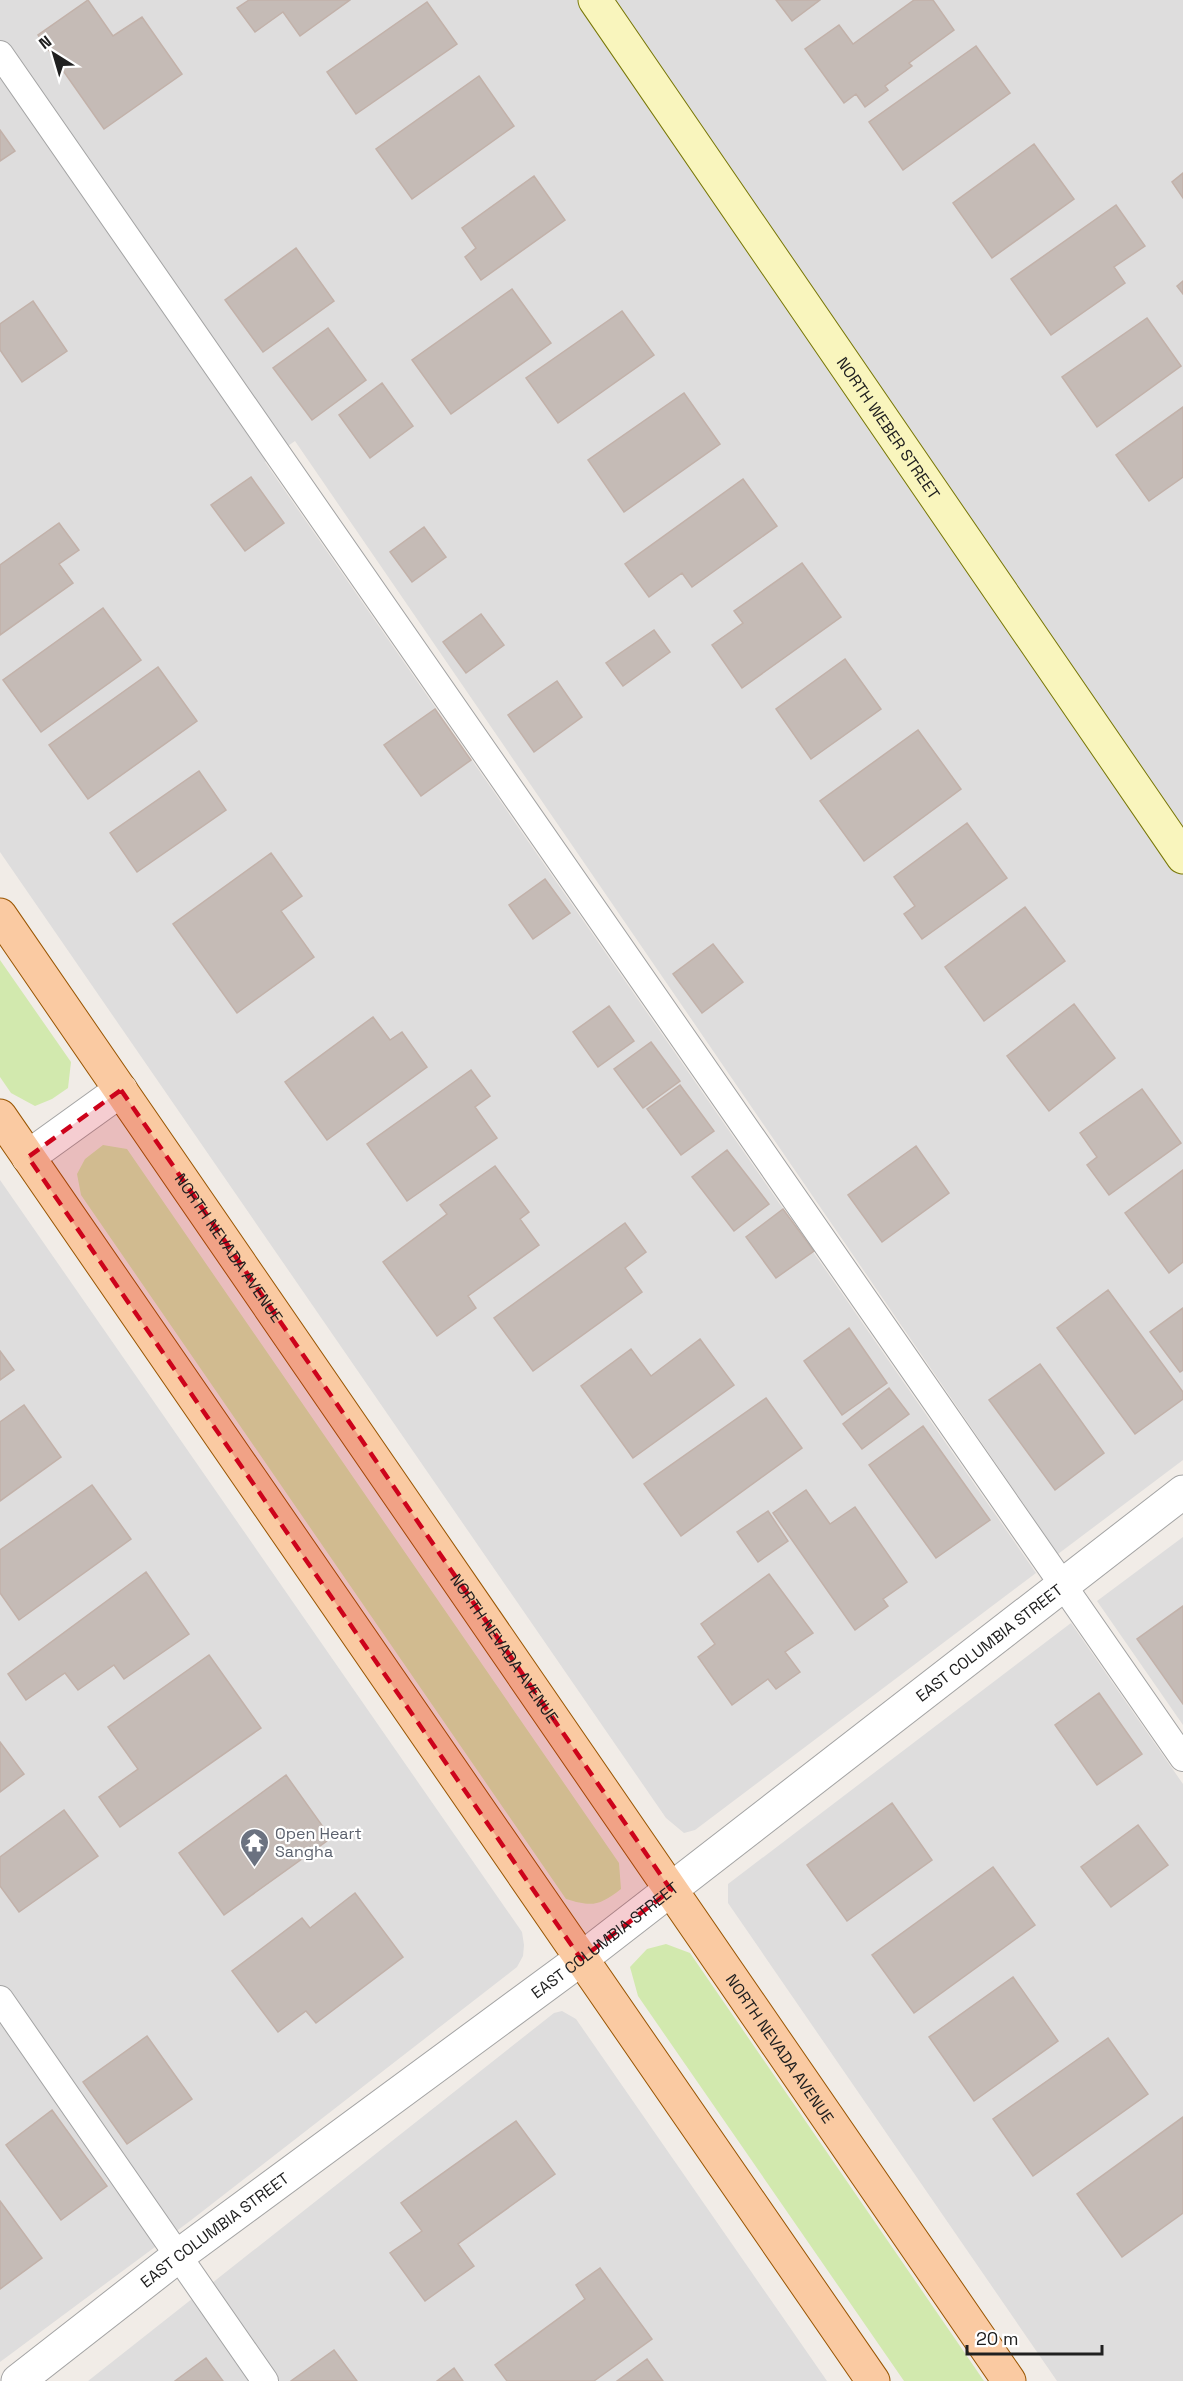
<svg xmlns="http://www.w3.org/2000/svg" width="1183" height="2381" viewBox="0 0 1183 2381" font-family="'Space Grotesk',sans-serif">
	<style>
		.residential { fill: #dedddd }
		.grass { fill: #d2e9ae }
		.building { fill: #c5bbb6; stroke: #c2b1a9; stroke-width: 1.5 }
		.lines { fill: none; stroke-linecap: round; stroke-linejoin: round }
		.lane-casing { stroke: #a4a4a4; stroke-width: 28 }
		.street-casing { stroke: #a4a4a4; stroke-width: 35 }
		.secondary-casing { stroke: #787707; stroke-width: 35 }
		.primary-casing { stroke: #9a5603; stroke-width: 35 }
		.lane { stroke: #fff; stroke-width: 26 }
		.street { stroke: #fff; stroke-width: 33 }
		.secondary { stroke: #f9f5bd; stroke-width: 33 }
		.primary { stroke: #facaa2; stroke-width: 33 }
		.marked { fill: #cd031b; fill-opacity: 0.2; stroke: #cd031b; stroke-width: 4.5; stroke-dasharray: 12 8; stroke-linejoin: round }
		.labels { text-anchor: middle; stroke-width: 4.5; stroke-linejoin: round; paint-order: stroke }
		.street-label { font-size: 16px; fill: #202020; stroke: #fff }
		.worship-label { font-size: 16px; fill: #5b616d; stroke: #fff; text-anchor: start }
	</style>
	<rect width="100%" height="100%" fill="#f1ece7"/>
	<!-- residential -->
	<path class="residential" d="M 0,0 L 1183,0 L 1183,1460 L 1058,1554 L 295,441 L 265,462 L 1036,1573 L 695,1830 L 684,1833 L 666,1818 L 0,852 Z
		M 0,1180 L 522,1932 L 524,1945 L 523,1956 L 517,1967 L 190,2221 L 0,2362 Z
		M 1183,1537 L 1183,1725 L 1097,1601 Z
		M 1071,1623 L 1183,1784 L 1183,2381 L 1057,2381 L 728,1903 L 728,1884 Z
		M 562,2011 L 576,2019 L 827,2381 L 88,2381 L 554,2013 Z"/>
	<!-- grass -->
	<path class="grass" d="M 0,960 L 71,1062 L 68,1088 L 52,1099 L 35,1106 L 11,1093 L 0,1077 Z
		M 103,1145 L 127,1149 L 619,1863 L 621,1889 C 599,1906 592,1907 566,1899 L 81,1195 L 77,1174 L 85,1159 Z
		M 666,1944 L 690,1953 L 984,2381 L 904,2381 L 638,1996 L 630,1967 L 647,1949 Z"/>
	<!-- building -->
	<path class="building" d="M 88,0 L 113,36 L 142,17 L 182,74 L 104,129 L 38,35 Z
		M 249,0 L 350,0 L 300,36 L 283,12 L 255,32 L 237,8 Z
		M 776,0 L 820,0 L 792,21 Z
		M 914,0 L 933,0 L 954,30 L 909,63 L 912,66 L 885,86 L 888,90 L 865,107 L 856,94 L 844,103 L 805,49 L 839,25 L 853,44 Z
		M 427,2 L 457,44 L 356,114 L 327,72 Z
		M 976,46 L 1010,93 L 903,170 L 869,122 Z
		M 479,76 L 514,126 L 412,199 L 376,149 Z
		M 0,130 L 15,151 L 0,161 Z
		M 1034,144 L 1074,199 L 992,258 L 953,203 Z
		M 1183,173 L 1183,198 L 1172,182 Z
		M 534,176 L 565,220 L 481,280 L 465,257 L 476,248 L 462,228 Z
		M 1116,205 L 1145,246 L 1114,267 L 1125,283 L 1051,335 L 1011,279 Z
		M 296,248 L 334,301 L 263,352 L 225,300 Z
		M 1183,281 L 1183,294 L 1177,286 Z
		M 512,289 L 551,343 L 451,414 L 412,360 Z
		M 33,301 L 67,351 L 22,382 L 0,350 L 0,324 Z
		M 622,311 L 654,355 L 558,423 L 526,378 Z
		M 1147,318 L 1181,366 L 1097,427 L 1062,377 Z
		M 328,328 L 366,380 L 312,420 L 273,368 Z
		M 382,383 L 413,426 L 370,458 L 339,415 Z
		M 684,393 L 720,444 L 624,512 L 588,460 Z
		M 1183,407 L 1183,477 L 1149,501 L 1116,455 Z
		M 251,477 L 284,523 L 245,551 L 211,505 Z
		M 743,479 L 777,526 L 692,587 L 682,573 L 649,597 L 625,564 Z
		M 59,523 L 79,550 L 59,564 L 73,583 L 0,635 L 0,565 Z
		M 424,527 L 446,557 L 412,582 L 390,552 Z
		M 802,563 L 841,617 L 742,688 L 712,645 L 743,623 L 734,611 Z
		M 103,608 L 141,660 L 41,732 L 3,680 Z
		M 481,614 L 504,645 L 466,673 L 443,642 Z
		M 654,630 L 670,652 L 623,686 L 606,663 Z
		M 845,659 L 881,709 L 811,759 L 776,709 Z
		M 158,667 L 197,721 L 88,799 L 49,745 Z
		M 557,681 L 582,717 L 534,752 L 508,715 Z
		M 435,709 L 471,760 L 421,796 L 384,745 Z
		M 918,730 L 961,789 L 864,861 L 820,801 Z
		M 199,771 L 226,810 L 137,872 L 110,833 Z
		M 967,823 L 1007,878 L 922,939 L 904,914 L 915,906 L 894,877 Z
		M 271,853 L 302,896 L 281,911 L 314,957 L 237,1013 L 173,924 Z
		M 545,879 L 570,913 L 533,939 L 509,905 Z
		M 1025,907 L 1065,961 L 984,1021 L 945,967 Z
		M 713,944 L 743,982 L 702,1013 L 673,974 Z
		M 1074,1004 L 1115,1058 L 1049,1111 L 1007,1056 Z
		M 609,1006 L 634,1041 L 598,1067 L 573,1032 Z
		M 373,1017 L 390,1040 L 402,1032 L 427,1067 L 327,1140 L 285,1082 Z
		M 651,1042 L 680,1081 L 643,1108 L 614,1069 Z
		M 471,1070 L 490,1096 L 475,1107 L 497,1138 L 407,1201 L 367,1144 Z
		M 680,1085 L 714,1131 L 681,1155 L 647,1109 Z
		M 1142,1089 L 1181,1143 L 1109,1195 L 1087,1165 L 1097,1157 L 1080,1133 Z
		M 916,1146 L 949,1193 L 882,1242 L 848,1195 Z
		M 727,1150 L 769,1204 L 734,1231 L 692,1177 Z
		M 495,1166 L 529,1212 L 520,1219 L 539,1245 L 468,1296 L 476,1308 L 437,1336 L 383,1262 L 447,1214 L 440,1205 Z
		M 1183,1170 L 1183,1262 L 1169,1273 L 1125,1213 Z
		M 783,1209 L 814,1251 L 776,1278 L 746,1237 Z
		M 625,1223 L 646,1252 L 625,1268 L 642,1292 L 533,1371 L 494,1318 Z
		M 1108,1290 L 1183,1392 L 1183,1399 L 1135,1434 L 1057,1328 Z
		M 1183,1308 L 1183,1370 L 1180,1372 L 1150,1332 Z
		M 849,1328 L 887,1383 L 842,1415 L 804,1361 Z
		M 700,1339 L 734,1385 L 633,1458 L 581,1386 L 631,1349 L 651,1376 Z
		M 0,1351 L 14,1370 L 0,1380 Z
		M 1040,1364 L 1104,1453 L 1055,1490 L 989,1400 Z
		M 889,1388 L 909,1414 L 862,1449 L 843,1424 Z
		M 766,1398 L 802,1448 L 681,1536 L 644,1484 Z
		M 24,1405 L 61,1457 L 0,1501 L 0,1422 Z
		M 923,1426 L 990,1520 L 936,1558 L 869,1465 Z
		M 92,1485 L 131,1539 L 19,1620 L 0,1593 L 0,1550 Z
		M 806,1490 L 830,1524 L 855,1507 L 907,1582 L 883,1599 L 888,1606 L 855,1630 L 773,1513 Z
		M 768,1511 L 788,1541 L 758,1562 L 737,1532 Z
		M 146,1572 L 189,1634 L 124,1679 L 114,1665 L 78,1690 L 65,1673 L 26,1700 L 8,1674 Z
		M 769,1574 L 813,1633 L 785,1652 L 800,1672 L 776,1689 L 768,1679 L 732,1705 L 698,1657 L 715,1644 L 701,1624 Z
		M 1183,1606 L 1183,1704 L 1137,1639 Z
		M 209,1655 L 261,1728 L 120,1827 L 99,1797 L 138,1769 L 108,1727 Z
		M 1099,1693 L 1142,1754 L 1097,1785 L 1055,1725 Z
		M 0,1742 L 24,1774 L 0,1792 Z
		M 286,1775 L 331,1838 L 224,1915 L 179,1853 Z
		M 892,1803 L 932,1860 L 847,1921 L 807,1865 Z
		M 64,1810 L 98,1856 L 19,1912 L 0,1886 L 0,1857 Z
		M 1138,1825 L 1168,1865 L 1111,1907 L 1081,1867 Z
		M 993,1867 L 1035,1925 L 914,2013 L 872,1955 Z
		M 355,1893 L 403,1957 L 316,2023 L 306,2011 L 278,2032 L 232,1971 L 302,1918 L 310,1928 Z
		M 1013,1977 L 1058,2041 L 974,2101 L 929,2037 Z
		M 147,2036 L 192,2099 L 127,2144 L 83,2082 Z
		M 1108,2038 L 1148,2094 L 1033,2176 L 993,2119 Z
		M 52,2110 L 107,2186 L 61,2220 L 6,2145 Z
		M 1183,2117 L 1183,2213 L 1122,2257 L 1077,2194 Z
		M 516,2121 L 555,2174 L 458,2244 L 474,2266 L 425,2301 L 390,2253 L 422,2231 L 401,2203 Z
		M 0,2201 L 42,2258 L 0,2289 Z
		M 600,2268 L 652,2339 L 594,2381 L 507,2381 L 495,2365 L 585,2299 L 576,2285 Z
		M 334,2350 L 357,2381 L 291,2381 Z
		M 206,2358 L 223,2381 L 175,2381 Z
		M 647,2359 L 663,2381 L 617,2381 Z
		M 454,2368 L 463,2381 L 437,2381 Z"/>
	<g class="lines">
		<defs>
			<path id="lane" d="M 0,54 L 1183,1758
				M 0,1999 L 265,2381"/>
			<g id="street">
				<path d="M 28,1157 L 121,1090"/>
				<path id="s1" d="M 18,2381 L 178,2256 L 581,1959 L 1183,1492"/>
			</g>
			<g id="secondary">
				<path id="s2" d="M 595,0 L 1183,857"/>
			</g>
			<g id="primary">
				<path id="s3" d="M 0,915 L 1009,2381"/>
				<path d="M 0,1116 L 873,2381"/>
			</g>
		</defs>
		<!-- lane casing -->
		<use href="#lane" class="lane-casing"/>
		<!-- street casing -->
		<use href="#street" class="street-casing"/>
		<!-- secondary casing -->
		<use href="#secondary" class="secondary-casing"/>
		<!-- primary casing -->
		<use href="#primary" class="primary-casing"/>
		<!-- lane -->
		<use href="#lane" class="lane"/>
		<!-- street -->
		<use href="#street" class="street"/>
		<!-- secondary -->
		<use href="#secondary" class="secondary"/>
		<!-- primary -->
		<use href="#primary" class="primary"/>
	</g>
	<!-- marked area -->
	<path class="marked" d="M 121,1090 L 671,1890 L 581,1959 L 28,1157 Z"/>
	<!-- icons -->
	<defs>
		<symbol id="temple-pin" viewBox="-11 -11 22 30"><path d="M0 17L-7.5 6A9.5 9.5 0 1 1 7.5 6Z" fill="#6b7280" stroke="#fff"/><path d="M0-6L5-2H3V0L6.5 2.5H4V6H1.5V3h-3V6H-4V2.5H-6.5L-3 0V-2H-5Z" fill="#fff"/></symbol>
	</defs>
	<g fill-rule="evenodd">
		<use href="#temple-pin" x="238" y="1826" width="33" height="45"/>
	</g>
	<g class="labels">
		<!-- street labels -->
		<g class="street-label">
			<text dy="6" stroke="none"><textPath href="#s2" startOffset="519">NORTH WEBER STREET</textPath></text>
			<text dy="6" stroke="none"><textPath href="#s3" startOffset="404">NORTH NEVADA AVENUE</textPath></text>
			<text dy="6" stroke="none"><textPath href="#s1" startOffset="1220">EAST COLUMBIA STREET</textPath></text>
			<text dy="6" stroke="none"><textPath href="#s3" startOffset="890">NORTH NEVADA AVENUE</textPath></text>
			<text dy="6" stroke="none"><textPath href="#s1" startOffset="734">EAST COLUMBIA STREET</textPath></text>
			<text dy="6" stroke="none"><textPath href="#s3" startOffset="1376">NORTH NEVADA AVENUE</textPath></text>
			<text dy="6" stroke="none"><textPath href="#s1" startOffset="248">EAST COLUMBIA STREET</textPath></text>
		</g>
		<!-- worship labels -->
		<g class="worship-label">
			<text x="275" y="1839">Open Heart<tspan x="275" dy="18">Sangha</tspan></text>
		</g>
	</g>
	<!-- north arrow -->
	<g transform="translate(54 54) rotate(323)" stroke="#ffffff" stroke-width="4.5" paint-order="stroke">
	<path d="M0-4.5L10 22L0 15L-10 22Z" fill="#202020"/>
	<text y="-9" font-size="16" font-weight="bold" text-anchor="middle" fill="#202020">N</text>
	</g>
	<!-- scale -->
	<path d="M967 2345v9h135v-9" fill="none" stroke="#202020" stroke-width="3"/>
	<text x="976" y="2345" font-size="18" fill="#202020" stroke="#ffffff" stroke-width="4.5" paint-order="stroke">20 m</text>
</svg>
